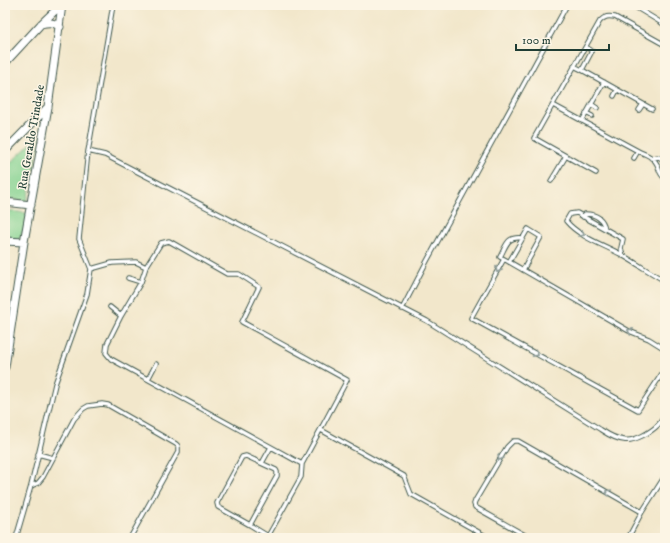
<svg xmlns="http://www.w3.org/2000/svg" width="670" height="543" viewBox="0 0 670 543" font-family="'IM FELL DW Pica',serif">
	<style>
		.green { fill: #86d392; stroke: #528863 }
		.lines { fill: none; stroke-linecap: round; stroke-linejoin: round }
		.lane-casing { stroke: #3f564b; stroke-width: 5.5 }
		.street-casing { stroke: #3f564b; stroke-width: 9 }
		.lane { stroke: #fff; stroke-width: 3.5 }
		.street { stroke: #fff; stroke-width: 7 }
		.oneway { stroke: #8f9e9a }
		.labels { text-anchor: middle; stroke-width: 3; stroke-linejoin: round; paint-order: stroke }
		.street-label { font-size: 12px; fill: #1f3d34; stroke: #fcf5e5 }
	</style>
	<rect width="100%" height="100%" fill="#fcf5e5"/>
	<filter id="ink" filterUnits="userSpaceOnUse"><feTurbulence type="fractalNoise" baseFrequency=".025" numOctaves="2"/><feDisplacementMap in="SourceGraphic" scale="8" xChannelSelector="R" yChannelSelector="G"/><feConvolveMatrix kernelMatrix="1 2 1 2 8 2 1 2 1" color-interpolation-filters="sRGB"/></filter>
	<filter id="wash" filterUnits="userSpaceOnUse"><feTurbulence type="fractalNoise" baseFrequency=".012" numOctaves="4" result="noise"/><feDisplacementMap in="SourceGraphic" scale="16" xChannelSelector="R" yChannelSelector="G"/><feGaussianBlur stdDeviation="0.9" result="paint"/><feColorMatrix in="noise" values="0 0 0 0 0 0 0 0 0 0 0 0 0 0 0 0 0 1.4 0 .05"/><feComposite in="paint" operator="in"/></filter>
	<g filter="url(#wash)">
		<rect width="100%" height="100%" fill="#f2e7cb"/>
		<!-- green -->
		<path class="green" d="M 41,134 L 27,202 L 5,198 L 5,168 Z
			M 5,210 L 32,214 L 19,240 L 5,240 Z"/>
	</g>
	<g filter="url(#ink)">
		<g class="lines">
			<defs>
				<path id="lane" d="M 632,5 L 665,25
					M 574,66 L 582,70 L 592,51 L 586,47
					M 582,70 L 652,109
					M 614,96 L 617,90
					M 591,104 L 597,108
					M 553,105 L 638,151 C 644,154 652,156 655,161 C 660,167 658,174 665,178
					M 639,110 L 643,104
					M 586,113 L 592,116
					M 582,121 L 604,82
					M 88,151 L 105,155 L 427,321 L 598,428 C 606,433 614,439 624,440 C 634,442 651,432 658,425 C 661,422 663,418 665,415
					M 634,158 L 638,151
					M 651,158 L 659,157 L 665,161
					M 596,173 L 534,138 L 600,21 C 605,16 608,16 615,17 L 665,45
					M 551,181 L 566,156
					M 583,217 L 585,214 C 596,214 603,218 605,229
					M 169,241 L 227,274 L 239,274 L 259,287 L 242,322 L 347,380 L 302,464 L 111,359 L 106,353 L 107,344 L 121,316 L 141,282 L 146,267 L 161,243 Z
					M 623,256 L 621,248 L 623,239 L 577,213 L 570,214 L 566,221 C 579,237 604,245 622,255 C 636,263 651,273 665,281
					M 504,259 L 500,257 C 507,244 507,236 523,238
					M 509,262 L 528,229 L 541,237 L 523,270
					M 91,269 L 112,263 L 136,262 L 146,267
					M 128,278 L 141,282
					M 110,307 L 121,316
					M 402,309 L 427,261 L 567,5
					M 665,349 L 649,339 L 629,331 L 504,259 L 471,318 L 638,410 L 665,369
					M 148,379 L 156,364
					M 321,430 L 404,476 L 411,494 L 489,538
					M 38,454 L 53,458
					M 262,463 L 271,447
					M 31,486 L 38,483 L 43,477 L 74,419 L 83,409 L 88,406 L 102,404 L 108,405 L 176,444 L 178,446 L 178,452 L 130,538
					M 250,525 L 277,476 L 277,472 L 276,470 L 246,456 L 242,457 L 217,503 L 218,507 L 250,525 L 268,536
					M 16,538 L 31,486 L 55,384 L 87,294 L 91,269 L 79,239 L 88,151 L 89,146 L 113,5
					M 267,538 L 301,477 L 302,464
					M 530,538 L 475,507 L 474,504 L 475,501 L 507,447 L 513,441 L 518,441 L 642,512
					M 628,538 L 642,512 L 665,476"/>
				<path id="street" d="M 41,24 C 49,22 53,22 60,27
					M 5,63 L 41,24 L 61,5
					M 5,151 L 48,107
					M 5,202 L 31,205
					M 5,241 L 24,242
					M 5,367 L 24,242 L 48,107 L 62,5"/>
			</defs>
			<!-- lane casing -->
			<use href="#lane" class="lane-casing"/>
			<!-- street casing -->
			<use href="#street" class="street-casing"/>
			<!-- lane -->
			<use href="#lane" class="lane"/>
			<!-- street -->
			<use href="#street" class="street"/>
		</g>
		<!-- one-way arrows -->
		<defs><path id="oneway-chevron" d="M-2-3.5L2.5 0L-2 3.5" fill="none" stroke-width="1.6" stroke-linecap="round" stroke-linejoin="round"/></defs>
		<g class="oneway">
			<use href="#oneway-chevron" transform="translate(582 234) rotate(31)"/>
			<use href="#oneway-chevron" transform="translate(498 270) rotate(119)"/>
			<use href="#oneway-chevron" transform="translate(630 331) rotate(-154)"/>
			<use href="#oneway-chevron" transform="translate(536 354) rotate(29)"/>
			<use href="#oneway-chevron" transform="translate(500 458) rotate(121)"/>
			<use href="#oneway-chevron" transform="translate(608 492) rotate(-150)"/>
		</g>
	</g>
	<g class="labels">
		<!-- street labels -->
		<g class="street-label">
			<text transform="translate(31 137) rotate(-80)" y="4">Rua Geraldo Trindade</text>
		</g>
	</g>
	<!-- margin -->
	<rect width="670" height="543" fill="none" stroke="#fcf5e5" stroke-width="20"/>
	<!-- scale -->
	<path d="M516 44v6h93v-6" fill="none" stroke="#1f3d34" stroke-width="2"/>
	<text x="522" y="44" font-size="12" fill="#1f3d34" stroke="#fcf5e5" stroke-width="3" paint-order="stroke">100 m</text>
</svg>
